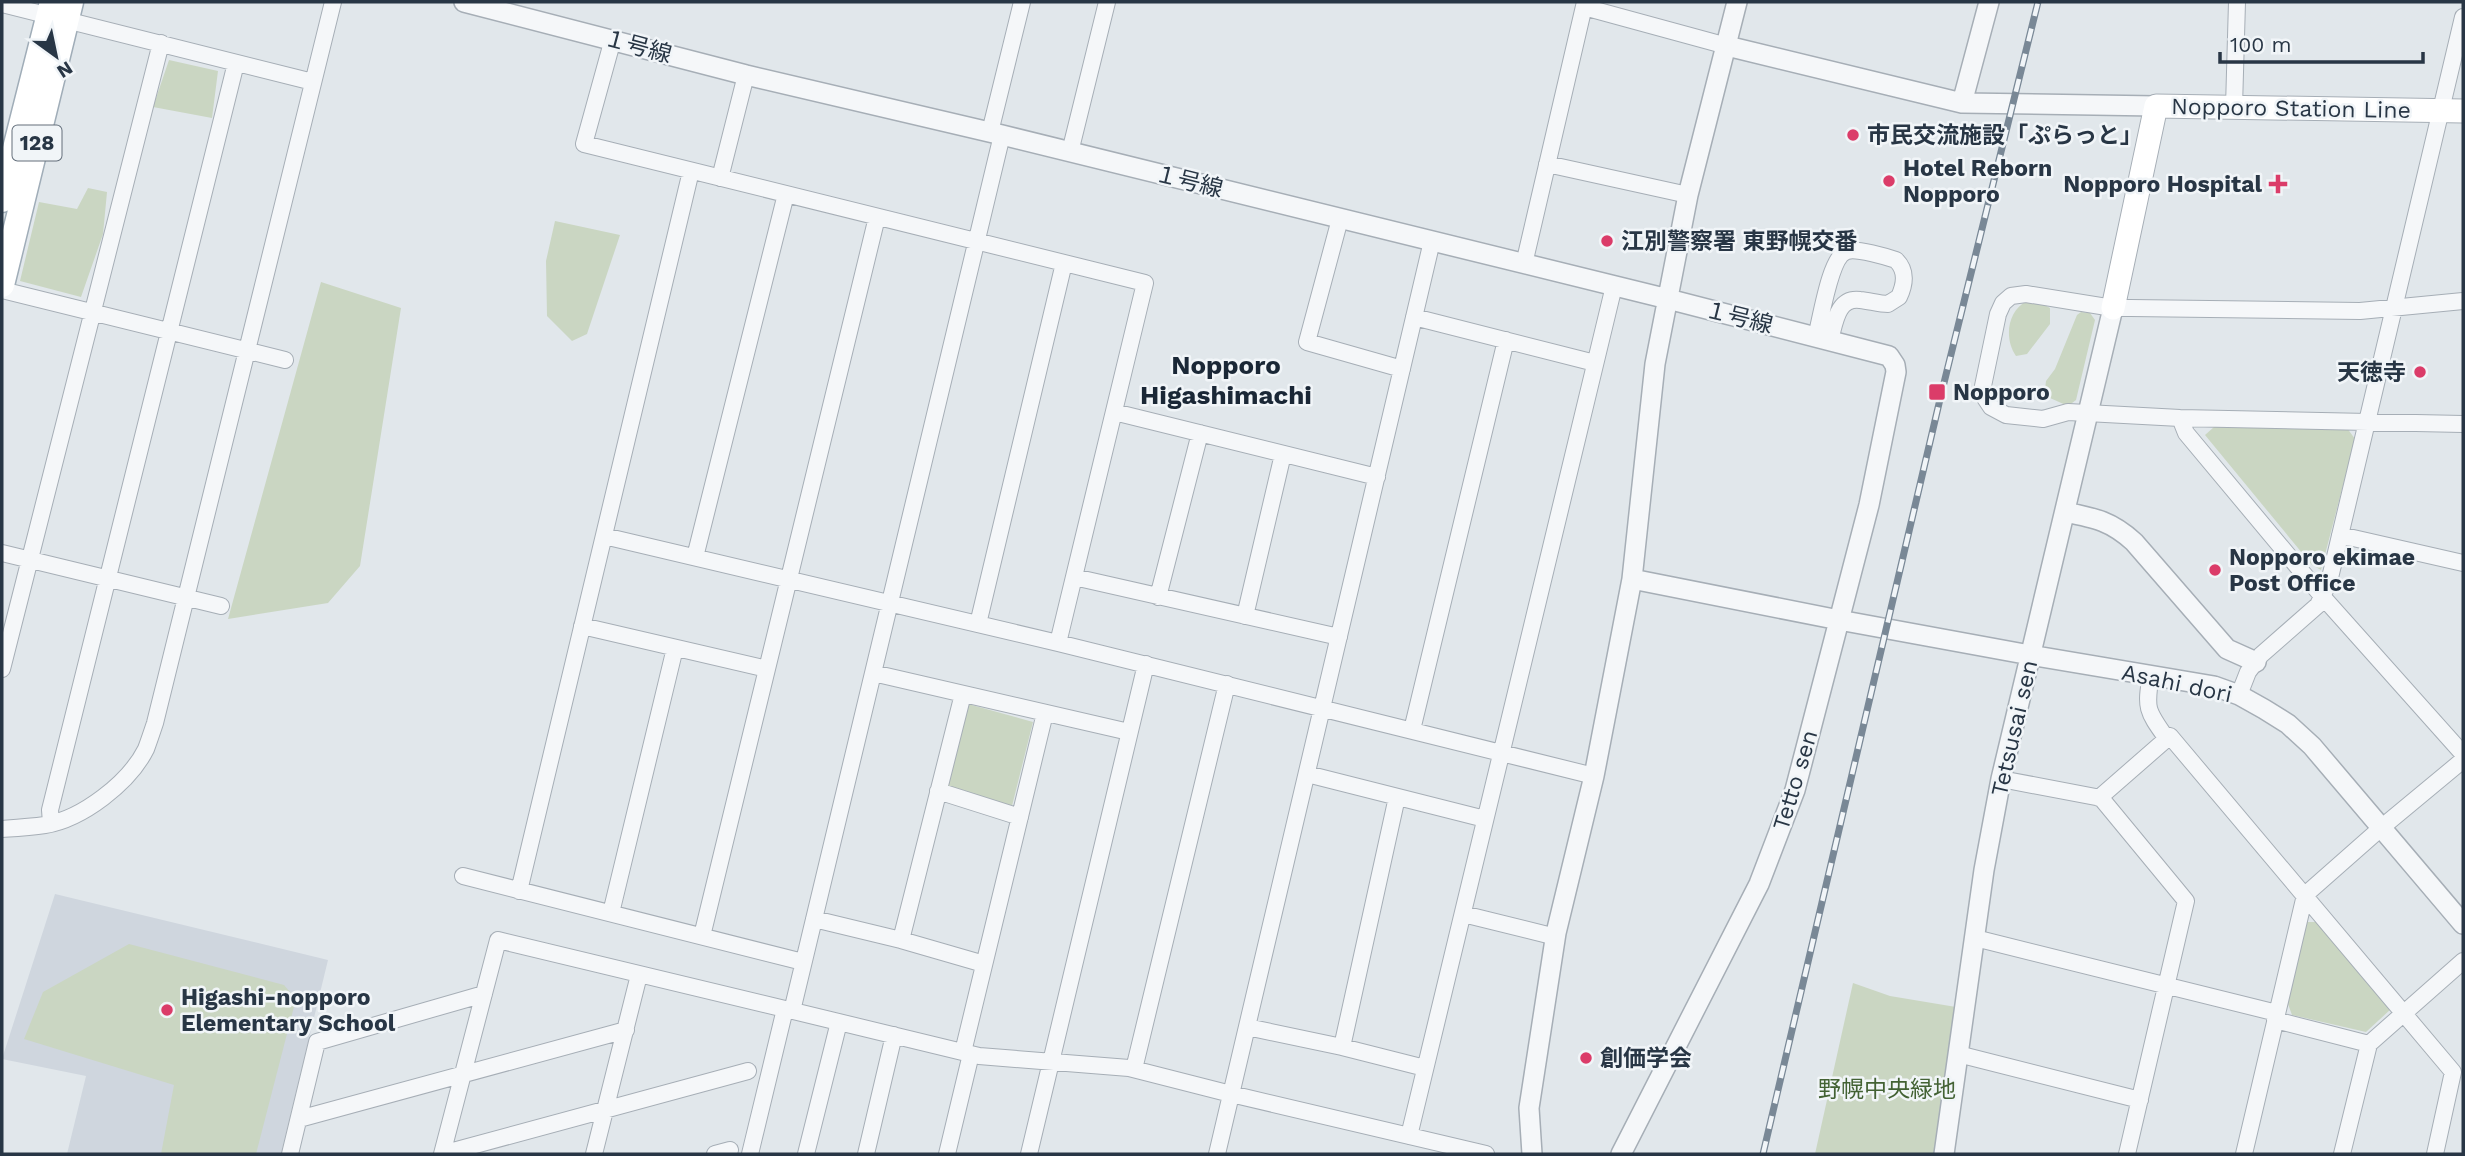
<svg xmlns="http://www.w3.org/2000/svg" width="2465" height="1156" viewBox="0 0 2465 1156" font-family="'Work Sans','Noto Sans JP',sans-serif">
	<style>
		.built { fill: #cfd6de }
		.green { fill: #cad6c2 }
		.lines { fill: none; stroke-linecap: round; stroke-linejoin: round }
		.minor-casing { stroke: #a6aeb6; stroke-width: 18 }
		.tertiary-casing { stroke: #a6aeb6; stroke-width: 22 }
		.secondary-casing { stroke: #a6aeb6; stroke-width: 25 }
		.primary-casing { stroke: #a0adb8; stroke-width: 27 }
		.minor { stroke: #f5f7f9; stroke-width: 16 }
		.tertiary { stroke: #f5f7f9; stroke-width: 19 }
		.secondary { stroke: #fff; stroke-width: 23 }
		.primary { stroke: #fff; stroke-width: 24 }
		.rail-casing { stroke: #798896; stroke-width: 7 }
		.rail { stroke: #f1f5f8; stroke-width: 4.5; stroke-dasharray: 13; stroke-linecap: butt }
		.poi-dot { fill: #db3c69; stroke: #f1f5f8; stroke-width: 2.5 }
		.labels { text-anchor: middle; stroke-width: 5; stroke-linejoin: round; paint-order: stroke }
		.shield { fill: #f1f5f8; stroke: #646f7b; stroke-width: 2 }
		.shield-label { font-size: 21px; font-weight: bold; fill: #283645 }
		.street-label { font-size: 23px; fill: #283645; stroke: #f1f5f8 }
		.poi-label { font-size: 23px; font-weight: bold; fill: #283645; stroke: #f1f5f8; text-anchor: start }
		.park-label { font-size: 23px; fill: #436234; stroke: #f1f5f8 }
		.quarter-label { font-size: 26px; font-weight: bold; fill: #1a2736; stroke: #f1f5f8 }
	</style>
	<rect width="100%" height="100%" fill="#e1e7eb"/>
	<!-- built -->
	<path class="built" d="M 55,894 L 328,960 L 281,1154 L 67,1154 L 86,1076 L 2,1059 Z"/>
	<!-- green -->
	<path class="green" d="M 169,60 L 218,71 L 212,118 L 153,107 Z
		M 88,188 L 107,192 L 103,234 L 81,297 L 20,281 L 39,202 L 77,209 Z
		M 555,221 L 620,235 L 587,334 L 572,341 L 547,316 L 546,261 Z
		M 321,282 L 401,308 L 360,566 L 328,603 L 228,619 Z
		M 2027,301 L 2039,302 L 2050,308 L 2050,324 L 2027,354 L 2016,356 C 2004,339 2007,311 2027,301 Z
		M 2081,312 L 2090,313 L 2095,320 L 2076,400 L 2068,406 L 2050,398 L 2045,390 L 2046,381 L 2055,369 L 2077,315 Z
		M 2214,427 L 2347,428 L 2355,439 L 2321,570 L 2312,565 L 2205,435 Z
		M 968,704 L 1033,722 L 1012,806 L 945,787 Z
		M 2307,922 L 2319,922 L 2391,1009 L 2366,1032 L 2292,1015 L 2288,1004 Z
		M 129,944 L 284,985 L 296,999 L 256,1154 L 161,1154 L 174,1085 L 24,1039 L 43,992 Z
		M 1853,983 L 1890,996 L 1956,1007 L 1934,1154 L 1815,1154 Z"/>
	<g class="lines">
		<defs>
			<path id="minor" d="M 2,4 L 313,82
				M 1584,7 L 1727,46
				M 613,39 L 584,144 L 1145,283 L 1058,643
				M 2234,107 L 2237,2
				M 990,132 L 1022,2
				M 1070,152 L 1107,2
				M 1547,164 L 1688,195
				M 720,178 L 746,75
				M 1340,219 L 1307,342 L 1402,369
				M 1524,264 L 1585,2
				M 2,290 L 285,360
				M 2463,301 L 2360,311 L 2131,308 L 2113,308 L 2026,294 L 2011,296 L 2003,303 L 1998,314 L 1983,386 L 1985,398 L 1991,407 L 2006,415 L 2043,419 L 2068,412 L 2180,418 L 2463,424
				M 1414,317 L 1595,363
				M 1816,337 C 1821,319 1830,256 1847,251 C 1857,248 1887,257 1896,260 C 1907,271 1905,284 1899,297 L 1888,304 C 1879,304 1870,301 1860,300 C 1837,297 1835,323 1830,340
				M 1114,412 L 1377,477
				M 2180,418 L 2186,433 L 2322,596 L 2463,754
				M 2340,535 L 2463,563
				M 604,536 L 1058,643 L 1594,776
				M 2,553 L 221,606
				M 695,557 L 786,194
				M 1074,577 L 1339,637
				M 1158,597 L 1200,433
				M 1245,616 L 1283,454
				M 978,624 L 1064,263
				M 582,626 L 767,669
				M 2,669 L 161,43
				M 873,673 L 1129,732
				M 2151,675 C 2145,709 2147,711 2167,739
				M 2239,695 L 2248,672 L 2261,655 L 2318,605 L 2329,582 L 2463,17
				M 1412,730 L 1506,340
				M 1307,774 L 1485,819
				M 2001,779 L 2101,798 L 2186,901 L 2127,1154
				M 938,791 L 1020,817
				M 2099,798 L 2170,736 L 2453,1072 L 2435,1154
				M 51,823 L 50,810 L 236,63
				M 2,829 C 16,828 31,827 45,825 C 82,819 129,783 146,749 C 149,741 152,732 155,723 L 333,2
				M 463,876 L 803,962
				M 519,891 L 691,171
				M 611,913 L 675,648
				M 1463,914 L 1556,937
				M 814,919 L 901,940 L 984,964
				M 702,936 L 877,217
				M 1975,938 L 2277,1013
				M 901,940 L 963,694
				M 792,1011 L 1002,135
				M 2275,1020 L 2369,1044
				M 1247,1027 L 1342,1047 L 1425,1068
				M 1342,1047 L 1397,797
				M 963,1052 L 1045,713
				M 1958,1054 L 2140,1100
				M 1134,1069 L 1227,684
				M 299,1119 L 626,1030
				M 1409,1136 L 1614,286
				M 290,1154 L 317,1042 L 484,994
				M 442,1154 L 498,940 L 785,1009
				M 442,1154 L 748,1071
				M 594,1154 L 639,975
				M 715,1154 L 730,1150
				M 750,1154 L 785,1009 L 979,1056 L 1129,1068 L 1231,1094 L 1486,1154
				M 806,1154 L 839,1022
				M 866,1154 L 894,1035
				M 947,1154 L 971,1054
				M 1029,1154 L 1146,664
				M 1217,1154 L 1432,241
				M 2244,1154 L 2305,895 L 2381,828 L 2463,760
				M 2342,1154 L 2369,1044 L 2463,961"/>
			<path id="tertiary" d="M 464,2 L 746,75 L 1002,135 L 1668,299 L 1889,356 L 1895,365 L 1896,372 L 1869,505 L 1795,790 L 1759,884 L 1621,1154
				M 1727,46 L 1962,103 L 2156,106
				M 1962,103 L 1989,2
				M 2065,512 C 2095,518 2111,521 2134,542 L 2227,649 L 2256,662
				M 1632,579 L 1839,620 L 2030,655 L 2214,686 L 2239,695 L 2264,709 L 2288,724 L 2312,746 L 2463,924
				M 1532,1154 L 1529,1108 L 1556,933 L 1594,776 L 1632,579 L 1655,364 L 1688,195 L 1737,2
				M 1944,1154 L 1984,870 L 2001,779 L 2113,308"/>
			<path id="secondary" d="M 2113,308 L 2156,106 L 2463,111"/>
			<path id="primary" d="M 2,200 L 52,2
				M 2,285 L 71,2"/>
		</defs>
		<!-- minor casing -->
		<use href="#minor" class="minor-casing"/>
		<!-- tertiary casing -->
		<use href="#tertiary" class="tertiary-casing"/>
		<!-- secondary casing -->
		<use href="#secondary" class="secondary-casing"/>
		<!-- primary casing -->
		<use href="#primary" class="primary-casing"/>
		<!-- minor -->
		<use href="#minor" class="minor"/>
		<!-- tertiary -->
		<use href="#tertiary" class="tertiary"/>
		<!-- secondary -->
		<use href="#secondary" class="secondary"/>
		<!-- primary -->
		<use href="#primary" class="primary"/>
		<defs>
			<path id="rail" d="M 1763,1154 L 1941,395 L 2038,2"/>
		</defs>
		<!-- rail casing -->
		<use href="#rail" class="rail-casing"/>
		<!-- rail -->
		<use href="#rail" class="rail"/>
	</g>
	<!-- markers -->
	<g class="poi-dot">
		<circle cx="1853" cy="135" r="7"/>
		<circle cx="1889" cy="181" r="7"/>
		<path d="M2274.5 173.5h7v7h7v7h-7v7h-7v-7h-7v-7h7z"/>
		<circle cx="1607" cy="241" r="7"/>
		<circle cx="2420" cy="372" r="7"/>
		<rect x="1928" y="383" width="18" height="18" rx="3.5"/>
		<circle cx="2215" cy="570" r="7"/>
		<circle cx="167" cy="1010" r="7"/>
		<circle cx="1586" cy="1058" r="7"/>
	</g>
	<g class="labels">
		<!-- shield labels -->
		<rect class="shield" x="12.5" y="125.5" width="49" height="35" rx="5"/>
		<g class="shield-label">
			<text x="37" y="150">128</text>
		</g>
		<!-- street labels -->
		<g class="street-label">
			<text transform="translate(638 46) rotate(15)" y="8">１号線</text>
			<text transform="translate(2291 108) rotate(1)" y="8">Nopporo Station Line</text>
			<text transform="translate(1189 181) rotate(14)" y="8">１号線</text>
			<text transform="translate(1739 317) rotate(14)" y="8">１号線</text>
			<text transform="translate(2177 683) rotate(12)" y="8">Asahi dori</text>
			<text transform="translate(2014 728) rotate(-77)" y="8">Tetsusai sen</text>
			<text transform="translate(1795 780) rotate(-73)" y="8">Tetto sen</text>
		</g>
		<!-- poi labels -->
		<g class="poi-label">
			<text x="1867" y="143">市民交流施設「ぷらっと」</text>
			<text x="1903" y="176">Hotel Reborn<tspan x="1903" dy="26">Nopporo</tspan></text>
			<text x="2262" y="192" text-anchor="end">Nopporo Hospital</text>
			<text x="1621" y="249">江別警察署 東野幌交番</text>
			<text x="2406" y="380" text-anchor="end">天徳寺</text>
			<text x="1953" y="400">Nopporo</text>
			<text x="2229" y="565">Nopporo ekimae<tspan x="2229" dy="26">Post Office</tspan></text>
			<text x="181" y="1005">Higashi-nopporo<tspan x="181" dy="26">Elementary School</tspan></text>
			<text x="1600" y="1066">創価学会</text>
		</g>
		<!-- park labels -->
		<g class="park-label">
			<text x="1887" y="1097">野幌中央緑地</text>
		</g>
		<!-- quarter labels -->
		<g class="quarter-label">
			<text x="1226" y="374">Nopporo<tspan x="1226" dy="30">Higashimachi</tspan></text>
		</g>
	</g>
	<!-- border -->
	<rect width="2465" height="1156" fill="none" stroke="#283645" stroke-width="7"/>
	<!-- north arrow -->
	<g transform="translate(56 56) rotate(147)" stroke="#f1f5f8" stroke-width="5" paint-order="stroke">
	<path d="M0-5L12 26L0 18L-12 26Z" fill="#283645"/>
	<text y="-10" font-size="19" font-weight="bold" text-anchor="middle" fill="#283645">N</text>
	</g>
	<!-- scale -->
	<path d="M2220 52v10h203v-10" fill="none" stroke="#283645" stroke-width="3.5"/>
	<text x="2230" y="52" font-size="21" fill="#283645" stroke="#f1f5f8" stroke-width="5" paint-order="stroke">100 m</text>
</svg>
